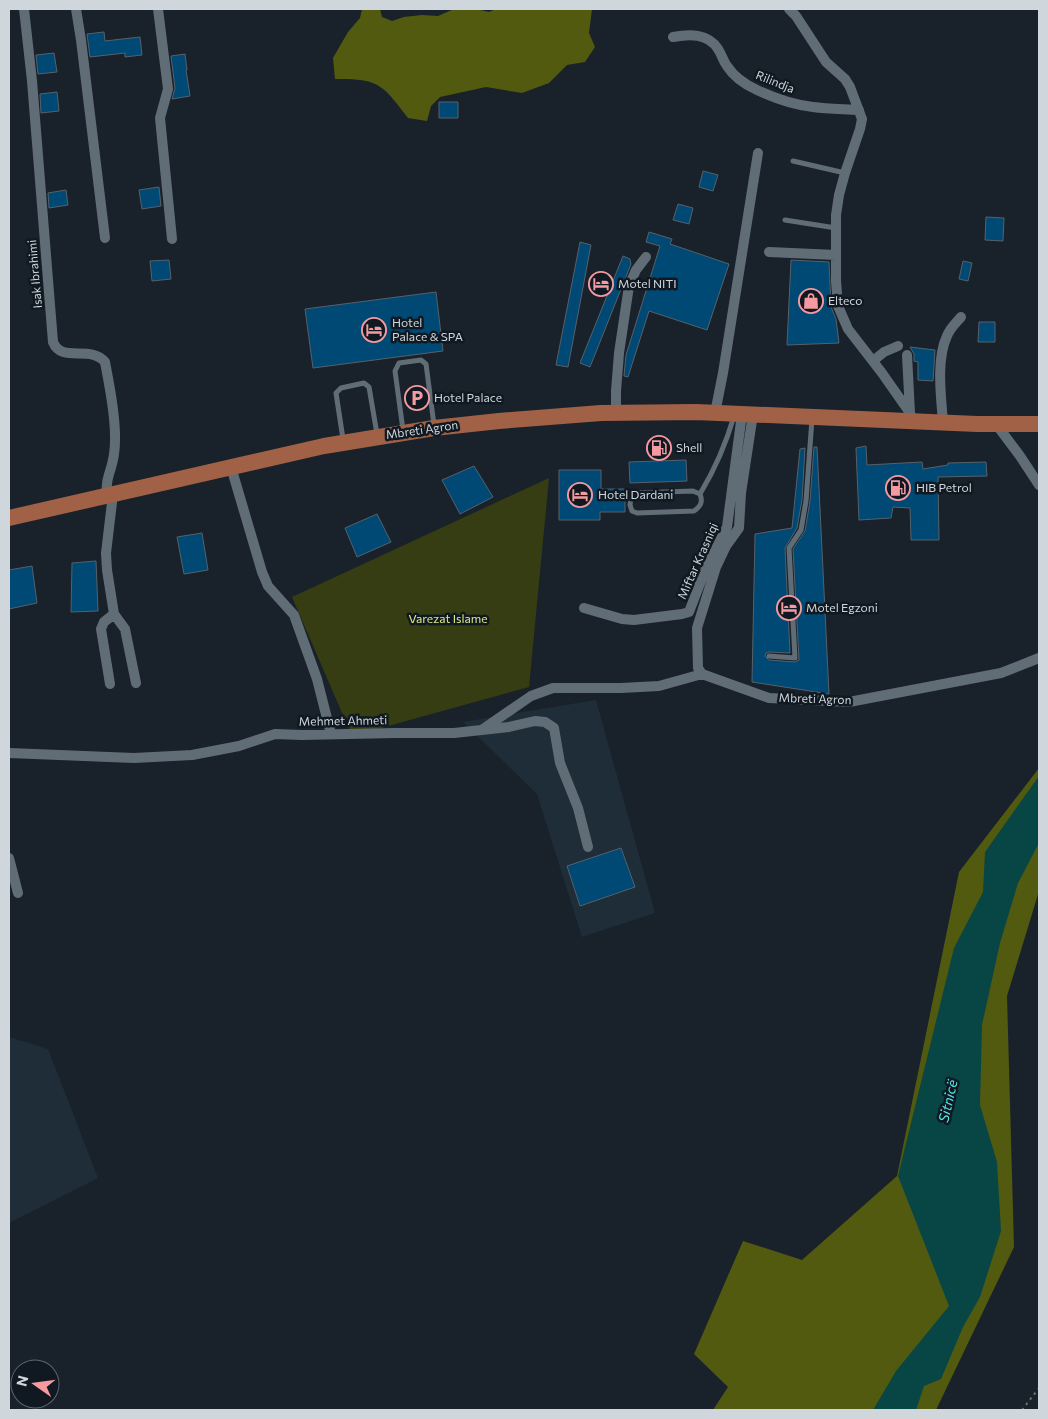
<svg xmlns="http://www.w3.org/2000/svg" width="1048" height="1419" viewBox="0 0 1048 1419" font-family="Commissioner,sans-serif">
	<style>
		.built { fill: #1f2d39 }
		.green { fill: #373d12 }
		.forest { fill: #525a0f }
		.water { fill: #084545 }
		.building { fill: #004974; stroke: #55616a }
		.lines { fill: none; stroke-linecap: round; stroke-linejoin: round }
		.path { stroke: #666e75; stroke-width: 2; stroke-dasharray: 2.5 4; stroke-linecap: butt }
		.lane { stroke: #616d76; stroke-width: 5 }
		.street { stroke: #616d76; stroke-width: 10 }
		.primary { stroke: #a16146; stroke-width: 16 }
		.labels { text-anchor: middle; stroke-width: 5; stroke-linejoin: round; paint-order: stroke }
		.street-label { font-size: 12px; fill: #d0d7dc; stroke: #101921 }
		.poi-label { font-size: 12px; fill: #d0d7dc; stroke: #101921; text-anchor: start }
		.park-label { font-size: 12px; fill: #dbea87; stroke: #101921 }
		.water-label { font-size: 14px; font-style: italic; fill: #50e7e7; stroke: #101921 }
	</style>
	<rect width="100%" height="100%" fill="#19222a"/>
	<!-- built -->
	<path class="built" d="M 596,700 L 655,913 L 582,937 L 537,794 L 463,722 Z
		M 9,1037 L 48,1049 L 98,1178 L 9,1223 Z"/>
	<!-- green -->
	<path class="green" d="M 549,478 L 529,687 L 352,736 L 292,597 Z"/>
	<!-- forest -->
	<path class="forest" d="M 362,9 L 380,9 L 382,17 L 392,21 L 404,17 L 422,15 L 438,16 L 454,9 L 476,9 L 489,12 L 496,9 L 592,9 L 589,33 L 595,47 L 585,62 L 567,65 L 549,83 L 522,93 L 486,87 L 440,97 L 431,106 L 427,121 L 408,118 C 383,85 379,78 335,79 L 333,58 L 348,32 L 360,18 Z
		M 1039,768 L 1039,891 L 1007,996 L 1014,1247 L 936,1410 L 713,1410 L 728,1387 L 694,1354 L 743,1241 L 802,1260 L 897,1176 L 959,872 Z"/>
	<!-- water -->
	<path class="water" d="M 1039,776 L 1039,843 L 1018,883 L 1000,943 L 982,1025 L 980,1105 L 997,1162 L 1001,1231 L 980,1297 L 963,1327 L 941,1379 L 924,1386 L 916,1410 L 873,1410 L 896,1371 L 949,1306 L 898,1176 L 954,948 L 983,892 L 985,852 Z"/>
	<!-- building -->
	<path class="building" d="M 104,32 L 105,41 L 140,37 L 142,55 L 125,57 L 125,53 L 90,57 L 87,34 Z
		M 54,53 L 57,72 L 38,74 L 36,55 Z
		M 185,54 L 187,70 L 186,70 L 190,96 L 172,99 L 175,88 L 171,56 Z
		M 57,92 L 59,111 L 41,113 L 40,94 Z
		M 439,102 L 458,102 L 458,118 L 439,118 Z
		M 703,171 L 718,175 L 713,191 L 699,187 Z
		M 159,187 L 161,206 L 142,209 L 139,190 Z
		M 66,190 L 68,205 L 49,208 L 48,193 Z
		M 678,204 L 693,208 L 689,224 L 673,220 Z
		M 986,217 L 1004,218 L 1003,241 L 985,240 Z
		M 649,232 L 672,239 L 670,244 L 729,264 L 707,330 L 649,311 L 628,377 L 624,376 L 626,355 L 660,246 L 646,242 Z
		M 580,242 L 591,245 L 568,367 L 556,365 Z
		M 623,256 L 630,259 L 631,264 L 590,367 L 580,363 Z
		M 169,260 L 171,279 L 152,281 L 150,261 Z
		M 791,260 L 829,262 L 831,307 L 836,319 L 839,343 L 787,345 Z
		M 963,261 L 972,263 L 968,281 L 959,279 Z
		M 436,292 L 443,351 L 313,368 L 305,309 Z
		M 979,322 L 995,322 L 995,342 L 978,342 Z
		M 910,347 L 935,350 L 933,381 L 918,380 L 918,362 L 914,361 L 914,354 Z
		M 866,446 L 867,465 L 922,462 L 923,469 L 948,465 L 948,463 L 986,462 L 987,476 L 938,477 L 939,540 L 911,540 L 910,508 L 893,507 L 891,518 L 859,520 L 856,448 Z
		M 814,447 L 817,447 L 829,694 L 752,682 L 755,534 L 792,528 L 800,449 L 805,448 L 802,500 L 797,528 L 785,548 L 790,653 L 769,652 L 766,653 L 765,656 L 769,660 L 795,662 L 799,660 L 793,549 L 805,531 L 810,501 Z
		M 686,460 L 687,481 L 630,483 L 629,462 Z
		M 474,466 L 493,497 L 460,514 L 442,480 Z
		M 559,470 L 601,470 L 601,489 L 625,489 L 625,512 L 600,512 L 600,520 L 559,520 Z
		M 377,514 L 391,542 L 357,557 L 345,528 Z
		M 202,533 L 208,570 L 184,574 L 177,537 Z
		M 96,561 L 98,611 L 71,612 L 72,563 Z
		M 32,566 L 37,603 L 9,609 L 9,570 Z
		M 621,848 L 635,887 L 580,906 L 567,866 Z"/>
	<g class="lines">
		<!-- path -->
		<path class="path" d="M 1022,1410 L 1039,1388"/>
		<!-- lane -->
		<path class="lane" d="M 793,161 L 845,173
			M 785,220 L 836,228
			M 403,430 L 395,371 L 399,363 L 421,360 L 426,364 L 434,425
			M 343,439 L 336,393 L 341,388 L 364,383 L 369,387 L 377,434
			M 693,491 L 700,494 C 703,502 701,506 694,511 L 637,513 L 632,511 L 630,505 L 631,497 L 636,493 Z
			M 700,494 C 715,469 726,444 734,416
			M 769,656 L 795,658 L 789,548 L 801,530 L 806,501 L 812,419"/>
		<!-- street -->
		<path class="street" d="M 24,9 L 32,81 L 53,342 C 62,364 90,344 105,362 C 110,388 118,429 114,454 C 112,471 105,477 107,496
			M 76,9 L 81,40 L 105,238
			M 158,9 L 168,89 L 160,118 L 172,239
			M 789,9 L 796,16 L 826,62 L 845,79 L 850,87 L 862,119 L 860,129 L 845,173 L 839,195 L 836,215 L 836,281 L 838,306 L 848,329 L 882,373 L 910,413 L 913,421
			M 673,37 C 689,34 708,33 718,49 C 722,55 723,61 727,66 C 734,77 746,85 757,90 C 774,98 794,105 813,107 C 828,109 844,109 859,110
			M 769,252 L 836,255
			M 907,355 L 910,413
			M 873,361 L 884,352 L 898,346
			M 616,413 L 616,391 L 619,353 L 629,286 L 636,270 L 646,257
			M 715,413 L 723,373 L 758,153
			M 943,422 C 941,397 936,359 947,336 C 950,328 956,323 961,317
			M 996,424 L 1020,456 L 1039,485
			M 231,467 L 262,572 L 268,586 L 294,615 L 317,679 L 331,734
			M 113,494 L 106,553 L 107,570 L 114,614 L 125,629 L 136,683
			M 584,608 L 622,619 L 634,620 L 682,614 L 689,612 L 706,568 L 727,527 L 742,414
			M 702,674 L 698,668 L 697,628 L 716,567 L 726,546 L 739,528 L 741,493 L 753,414
			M 110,684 L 101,629 L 104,622 L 114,614
			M 483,729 L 531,696 L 553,688 L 621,688 L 659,686 L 702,674 L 769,698 L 849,702 L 1001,673 L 1039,658
			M 9,753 L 134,758 L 192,755 L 239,746 L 275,734 L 302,735 L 395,733 L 454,733 L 509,727 L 535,721 L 545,722 L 554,728 L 560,763 L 578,808 L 588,847
			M 9,858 L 18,893"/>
		<!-- primary -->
		<path class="primary" d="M 9,518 L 324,446 L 434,428 L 499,421 L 601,413 L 696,412 L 977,424 L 1039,424"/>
	</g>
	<!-- icons -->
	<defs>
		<symbol id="hotel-ring" viewBox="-11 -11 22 22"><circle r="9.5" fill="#101921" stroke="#f49aa0" stroke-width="1.5"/><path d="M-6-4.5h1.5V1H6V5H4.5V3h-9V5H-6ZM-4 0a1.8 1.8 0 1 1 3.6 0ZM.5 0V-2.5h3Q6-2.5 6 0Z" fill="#f49aa0"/></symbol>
		<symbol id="shop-ring" viewBox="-11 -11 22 22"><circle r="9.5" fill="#101921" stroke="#f49aa0" stroke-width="1.5"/><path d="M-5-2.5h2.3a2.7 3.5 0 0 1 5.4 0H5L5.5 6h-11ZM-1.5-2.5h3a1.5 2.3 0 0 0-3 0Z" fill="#f49aa0"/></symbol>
		<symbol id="parking-ring" viewBox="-11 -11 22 22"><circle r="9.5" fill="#101921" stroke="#f49aa0" stroke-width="1.5"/><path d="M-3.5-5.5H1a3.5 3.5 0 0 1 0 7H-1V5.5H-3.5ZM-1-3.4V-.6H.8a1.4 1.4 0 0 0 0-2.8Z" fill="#f49aa0"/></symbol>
		<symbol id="fuel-ring" viewBox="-11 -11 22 22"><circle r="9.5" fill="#101921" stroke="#f49aa0" stroke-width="1.5"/><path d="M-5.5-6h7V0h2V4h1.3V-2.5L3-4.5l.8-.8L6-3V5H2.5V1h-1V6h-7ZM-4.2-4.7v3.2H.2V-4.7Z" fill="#f49aa0"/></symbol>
	</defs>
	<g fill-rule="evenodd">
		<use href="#hotel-ring" x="587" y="270" width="28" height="28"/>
		<use href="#shop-ring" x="797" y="287" width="28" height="28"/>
		<use href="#hotel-ring" x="360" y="316" width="28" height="28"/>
		<use href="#parking-ring" x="403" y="384" width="28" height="28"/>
		<use href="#fuel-ring" x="645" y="434" width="28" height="28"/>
		<use href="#fuel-ring" x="884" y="474" width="28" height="28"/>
		<use href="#hotel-ring" x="566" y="481" width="28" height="28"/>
		<use href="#hotel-ring" x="775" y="594" width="28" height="28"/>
	</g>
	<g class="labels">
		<!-- street labels -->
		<g class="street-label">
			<text transform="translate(775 82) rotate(22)" y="4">Rilindja</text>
			<text transform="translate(35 274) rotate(-95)" y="4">Isak Ibrahimi</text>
			<text transform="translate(422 430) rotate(-8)" y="4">Mbreti Agron</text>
			<text transform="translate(698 561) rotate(-66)" y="4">Miftar Krasniqi</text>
			<text transform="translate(815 699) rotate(2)" y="4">Mbreti Agron</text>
			<text transform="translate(343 721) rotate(-1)" y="4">Mehmet Ahmeti</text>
		</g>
		<!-- poi labels -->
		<g class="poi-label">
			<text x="618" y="288">Motel NITI</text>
			<text x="828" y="305">Elteco</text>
			<text x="392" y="327">Hotel<tspan x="392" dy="14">Palace &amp; SPA</tspan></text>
			<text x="434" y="402">Hotel Palace</text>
			<text x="676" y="452">Shell</text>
			<text x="916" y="492">HIB Petrol</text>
			<text x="598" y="499">Hotel Dardani</text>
			<text x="806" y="612">Motel Egzoni</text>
		</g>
		<!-- park labels -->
		<g class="park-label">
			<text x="448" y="623">Varezat Islame</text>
		</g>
		<!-- water labels -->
		<g class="water-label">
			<text transform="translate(948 1101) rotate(-77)" y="5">Sitnicë</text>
		</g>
	</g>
	<!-- border -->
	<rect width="1048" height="1419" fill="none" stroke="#d0d7dc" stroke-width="20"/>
	<!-- north arrow -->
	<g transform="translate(35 1384) rotate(284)"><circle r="24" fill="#101921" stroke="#5d656c"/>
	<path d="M0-4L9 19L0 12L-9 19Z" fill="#f49aa0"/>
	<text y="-8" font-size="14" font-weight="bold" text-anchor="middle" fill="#d0d7dc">N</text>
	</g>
</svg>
